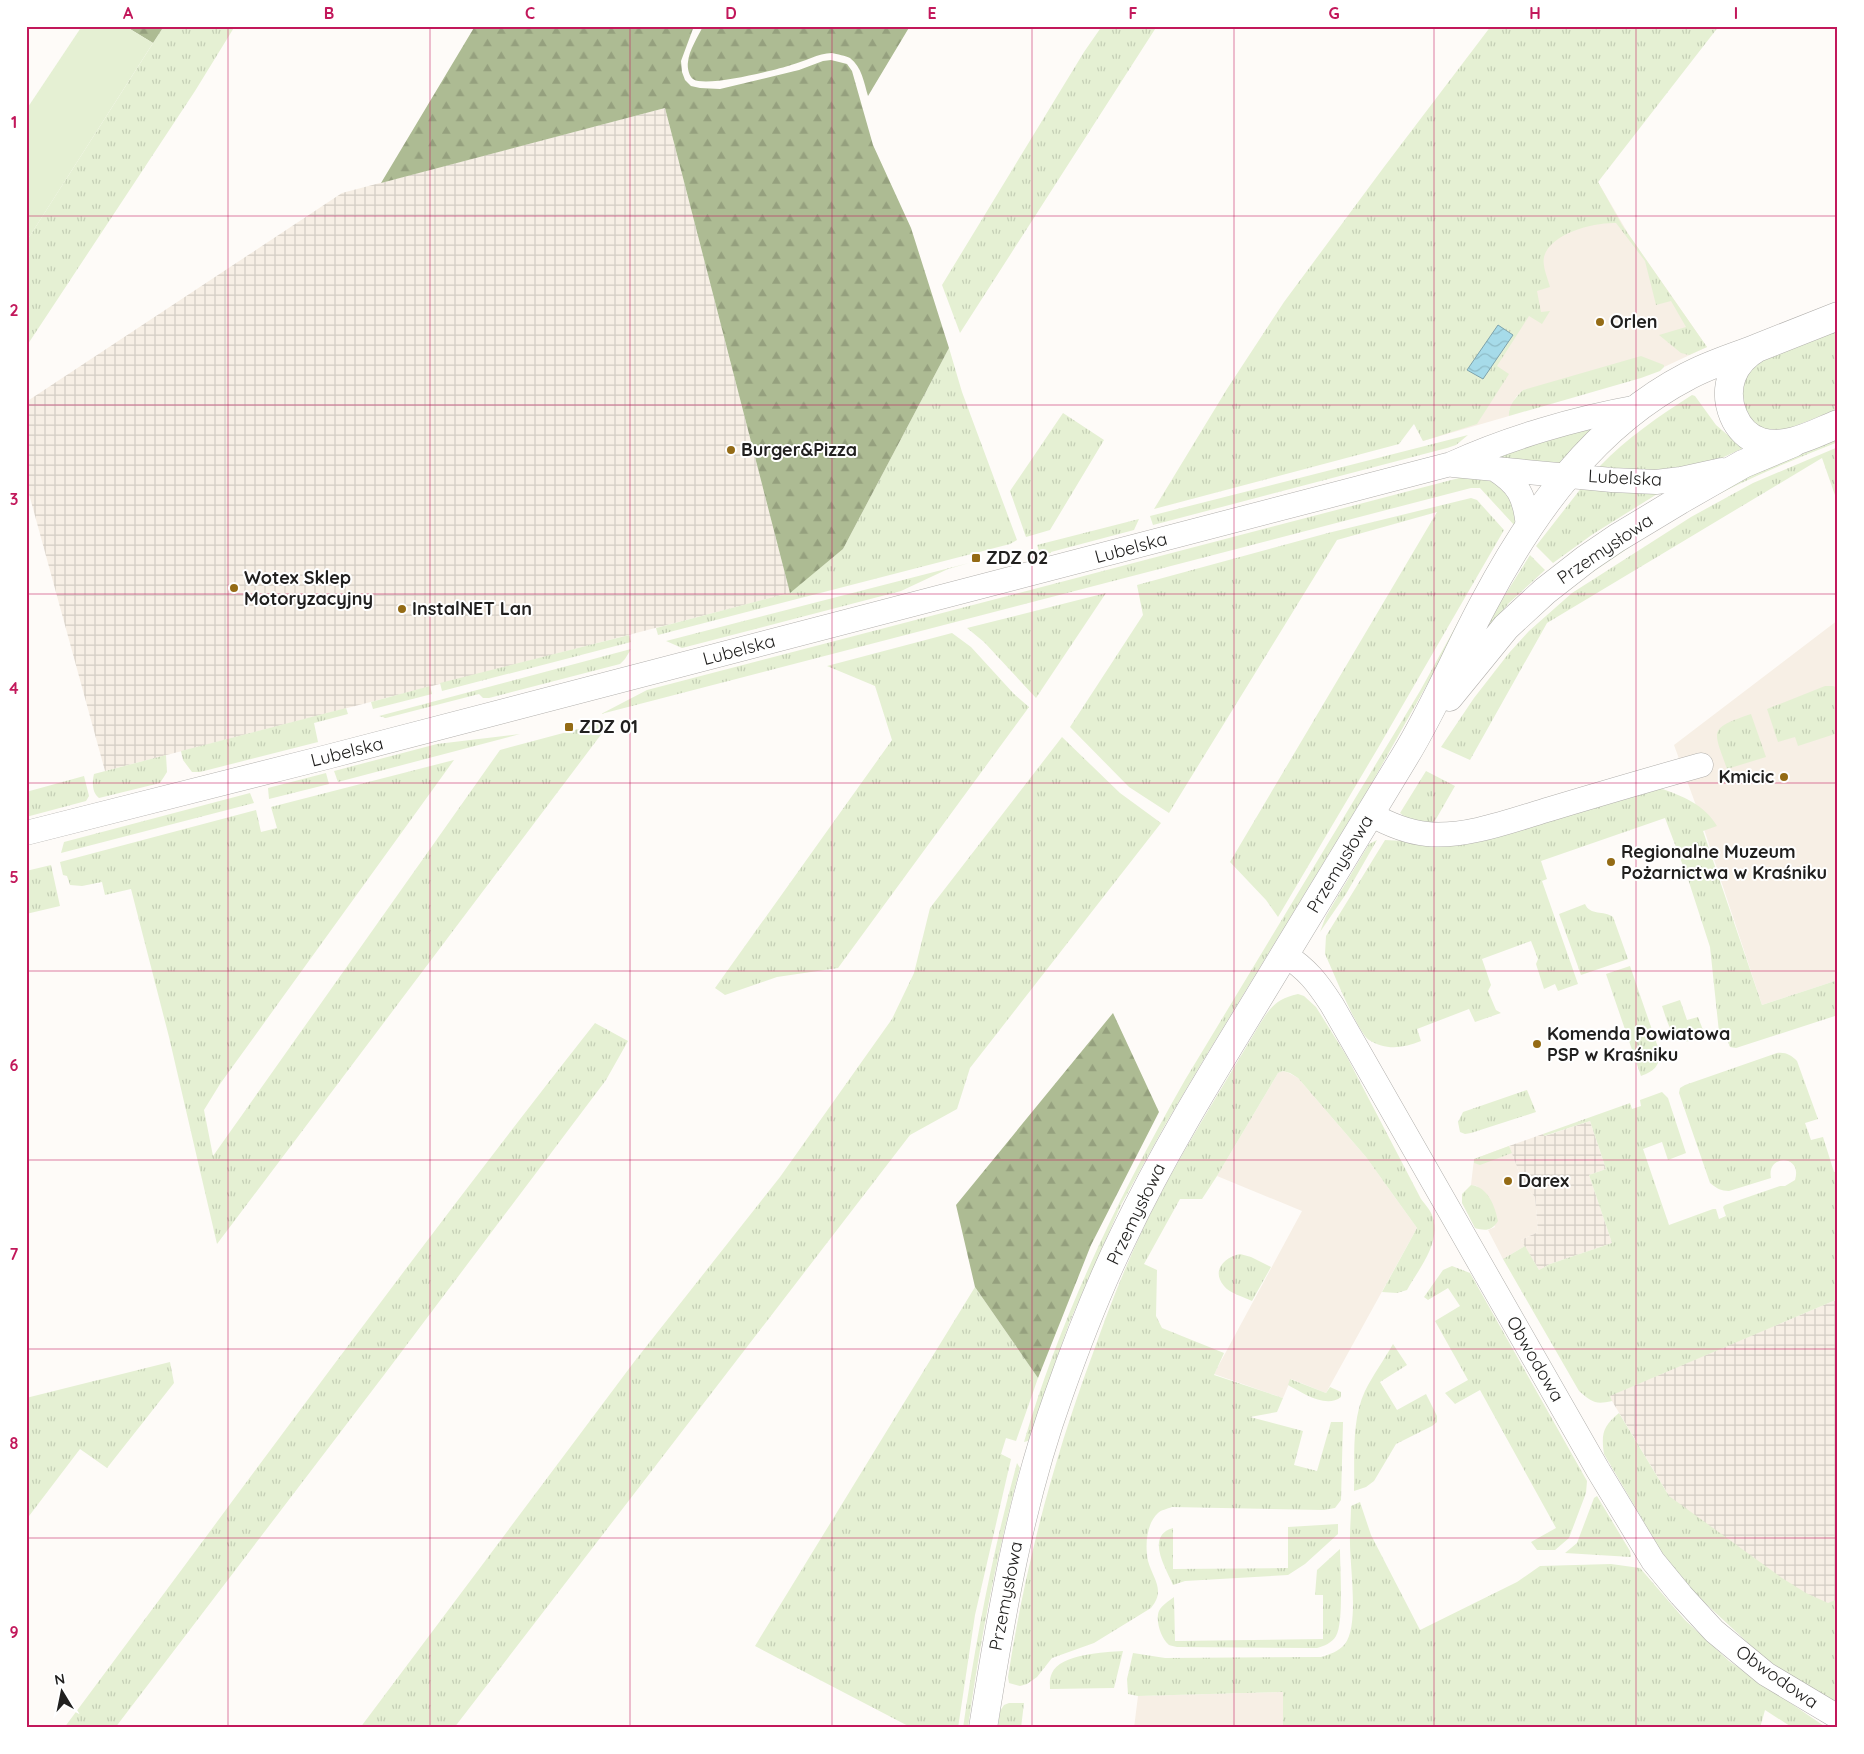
<svg xmlns="http://www.w3.org/2000/svg" width="1864" height="1754" viewBox="0 0 1864 1754" font-family="Quicksand,sans-serif">
	<style>
		.built { fill: #f7efe5 }
		.industrial { fill: url(#industrial-grid) }
		.grass { fill: url(#grass-tufts) }
		.forest { fill: url(#forest-firs) }
		.garden { fill: #e5f0d3 }
		.water { fill: url(#water-waves); stroke: #7ea3ac }
		.lines { fill: none; stroke-linecap: round; stroke-linejoin: round }
		.minor-casing { stroke: #b1afac; stroke-width: 25 }
		.major-casing { stroke: #b1afac; stroke-width: 29 }
		.minor { stroke: #fff; stroke-width: 24 }
		.major { stroke: #fff; stroke-width: 28 }
		.grid { fill: none; stroke: #c2185b; stroke-width: 1; stroke-opacity: 0.55 }
		.poi-dot { fill: #946b15; stroke: #fff; stroke-width: 2 }
		.labels { text-anchor: middle; stroke-width: 4; stroke-linejoin: round; paint-order: stroke }
		.poi-label { font-size: 18px; font-weight: bold; fill: #21201f; stroke: #fff; text-anchor: start }
		.street-label { font-size: 18px; fill: #21201f; stroke: #fff }
		.neatline { fill: none; stroke: #c2185b; stroke-width: 2 }
		.grid-label { font-size: 16px; text-anchor: middle; font-weight: bold; fill: #c2185b }
	</style>
	<defs>
		<pattern id="industrial-grid" width="8" height="8" patternUnits="userSpaceOnUse" patternTransform="scale(1.25)"><rect width="8" height="8" fill="#f7efe5"/><path d="M0 4h8M4 0v8" fill="none" stroke="#d3cdc4"/></pattern>
		<pattern id="grass-tufts" width="24" height="20" patternUnits="userSpaceOnUse" patternTransform="scale(1.25)"><rect width="24" height="20" fill="#e5f0d3"/><path d="M3 7l-1-3M5 7V3M7 7l1-3M15 17l-1-3M17 17v-4M19 17l1-3" fill="none" stroke="#c4ceb5"/></pattern>
		<pattern id="forest-firs" width="22" height="20" patternUnits="userSpaceOnUse" patternTransform="scale(1.25)"><rect width="22" height="20" fill="#adbb93"/><path d="M5 1l3.5 6h-7zM16 11l3.5 6h-7z" fill="#95a07e"/></pattern>
		<pattern id="water-waves" width="16" height="10" patternUnits="userSpaceOnUse" patternTransform="scale(1.25)"><rect width="16" height="10" fill="#a6dbe9"/><path d="M0 5q4-4 8 0t8 0" fill="none" stroke="#8fbcc7"/></pattern>
	</defs>
	<rect width="100%" height="100%" fill="#fefbf8"/>
	<!-- built -->
	<path class="built" d="M 1598,182 L 1629,235 L 1707,347 L 1664,367 L 1664,365 L 1523,390 L 1516,397 L 1509,410 L 1509,416 L 1423,441 L 1414,423 Z
		M 1838,620 L 1838,980 L 1762,1005 L 1698,811 L 1674,745 Z
		M 1283,1071 L 1289,1073 L 1298,1078 L 1366,1157 L 1417,1228 L 1326,1393 L 1291,1379 L 1283,1398 L 1214,1374 L 1302,1211 L 1217,1176 L 1278,1073 Z
		M 1509,1146 L 1524,1185 L 1535,1197 L 1538,1232 L 1521,1240 L 1525,1246 L 1503,1259 L 1488,1230 L 1495,1227 L 1477,1186 L 1471,1185 L 1474,1159 Z
		M 1283,1692 L 1283,1728 L 1134,1728 L 1138,1696 Z"/>
	<!-- industrial -->
	<path class="industrial" d="M 665,108 L 790,593 L 105,771 L 26,483 L 26,402 L 342,193 Z
		M 1590,1121 L 1606,1169 L 1589,1175 L 1612,1243 L 1550,1264 L 1539,1270 L 1521,1240 L 1538,1232 L 1535,1197 L 1524,1185 L 1509,1146 L 1543,1134 L 1545,1136 Z
		M 1838,1299 L 1838,1665 L 1689,1529 L 1609,1396 Z"/>
	<!-- grass -->
	<path class="grass" d="M 164,26 L 235,26 L 195,91 L 26,347 L 26,242 Z
		M 1102,26 L 1157,26 L 960,333 L 942,285 L 1084,52 Z
		M 1491,26 L 1719,26 L 1598,182 L 1622,225 L 1707,347 L 1689,355 L 1681,353 L 1659,335 L 1686,327 L 1671,301 L 1656,305 L 1645,261 L 1616,223 C 1595,222 1550,233 1544,257 C 1542,266 1548,279 1550,287 L 1537,291 L 1541,312 L 1550,311 L 1542,324 L 1529,316 L 1497,366 L 1509,374 L 1477,424 L 1423,441 L 1414,424 L 1399,444 L 1154,509 L 1227,389 L 1284,302 L 1384,167 Z
		M 1838,330 L 1838,409 L 1785,430 L 1775,431 L 1755,426 L 1738,397 L 1752,365 Z
		M 949,348 L 962,392 L 1017,540 L 1010,544 L 658,635 L 656,628 L 789,593 L 843,549 Z
		M 1641,356 L 1664,365 L 1664,367 L 1660,371 L 1641,378 L 1509,416 C 1508,406 1516,397 1523,390 Z
		M 1692,395 L 1695,396 L 1716,425 L 1743,448 L 1705,466 L 1673,473 L 1600,468 L 1600,466 C 1627,438 1659,416 1692,395 Z
		M 1063,413 L 1104,440 L 1050,530 L 1026,537 L 1010,491 Z
		M 1607,422 L 1567,465 L 1486,458 Z
		M 1468,435 L 1456,445 L 1447,448 L 1153,525 L 1150,516 Z
		M 1838,436 L 1838,442 C 1790,461 1742,481 1696,506 C 1655,529 1617,556 1578,582 L 1604,556 L 1710,493 Z
		M 1838,447 L 1838,497 L 1836,498 L 1822,458 L 1547,623 L 1470,760 L 1441,747 L 1474,698 L 1509,653 L 1529,631 L 1572,593 L 1691,517 L 1753,483 Z
		M 1476,476 C 1483,478 1491,479 1496,482 C 1511,492 1517,510 1515,526 L 1480,488 L 1471,488 L 601,714 L 647,690 L 1459,478 Z
		M 1582,487 L 1662,491 L 1593,534 L 1553,563 L 1536,546 Z
		M 1471,498 L 1477,500 L 1504,530 L 1378,748 L 1278,917 L 1266,900 L 1230,862 L 1437,512 L 1337,540 L 1169,813 L 1129,787 L 1070,727 L 1143,615 L 1137,585 L 1328,533 Z
		M 1139,519 L 1134,530 L 1051,552 L 1051,553 L 1040,554 L 1037,545 Z
		M 1530,555 L 1545,570 L 1509,603 L 1491,625 L 1487,626 L 1488,622 Z
		M 969,563 L 948,569 L 901,591 L 682,648 L 666,641 Z
		M 1485,581 L 1369,788 L 1201,1064 L 1165,1125 L 1121,1205 L 1070,1321 L 1041,1403 L 1031,1437 L 1028,1441 L 1024,1442 C 1061,1315 1119,1196 1185,1080 L 1420,691 L 1479,584 Z
		M 1106,593 L 1036,698 L 984,642 L 967,628 Z
		M 952,633 L 971,647 L 1014,694 L 1029,707 L 838,968 L 777,977 L 725,995 L 715,988 L 892,740 L 875,686 L 827,666 Z
		M 629,635 L 631,642 L 442,691 L 440,683 Z
		M 631,649 L 625,659 L 620,664 L 489,698 L 483,698 L 479,694 L 386,718 L 379,716 Z
		M 430,686 L 432,694 L 373,709 L 371,702 Z
		M 1825,686 L 1833,686 L 1838,688 L 1838,733 L 1798,746 L 1795,737 L 1778,742 L 1767,709 Z
		M 346,708 L 348,714 L 314,723 L 318,742 L 200,772 L 192,772 L 183,760 L 181,751 Z
		M 1751,714 L 1766,757 L 1727,769 C 1713,729 1708,729 1751,714 Z
		M 612,720 L 217,1244 L 169,1037 L 131,889 L 105,895 L 102,882 L 82,886 L 70,885 L 67,876 L 63,875 L 60,862 L 256,810 L 261,832 L 277,828 L 271,807 L 454,760 L 220,1084 L 204,1110 L 213,1156 L 500,750 Z
		M 520,734 L 338,782 L 334,771 L 437,744 Z
		M 1062,737 L 1120,793 L 1161,823 L 970,1068 L 957,1109 L 910,1135 L 454,1728 L 360,1728 L 634,1362 L 780,1177 L 892,1019 L 914,973 L 930,908 Z
		M 166,755 L 167,772 L 160,783 L 99,798 C 92,793 92,782 94,774 Z
		M 1426,771 L 1455,786 L 1432,826 L 1409,820 L 1400,813 Z
		M 326,773 L 329,784 L 269,799 L 268,788 Z
		M 84,776 L 89,796 L 86,801 L 26,817 L 26,792 Z
		M 1659,788 C 1681,795 1705,805 1717,826 L 1703,831 L 1762,1005 L 1838,980 L 1838,1015 L 1736,1048 L 1730,1047 L 1724,1031 L 1719,1032 L 1710,947 L 1688,879 L 1665,818 L 1541,861 L 1547,879 L 1542,881 L 1578,984 L 1558,991 L 1555,984 L 1544,989 L 1536,964 L 1538,959 L 1531,941 L 1482,959 L 1491,985 L 1488,991 L 1496,1010 L 1501,1013 L 1475,1022 L 1469,1009 L 1417,1029 L 1421,1041 C 1404,1048 1386,1051 1369,1040 C 1358,1033 1332,969 1325,954 L 1326,936 L 1385,840 L 1423,842 Z
		M 250,793 L 254,803 L 61,853 L 64,842 Z
		M 1377,840 L 1346,894 L 1320,932 L 1326,916 L 1369,844 Z
		M 51,865 L 60,906 L 26,914 L 26,871 Z
		M 1585,904 C 1590,916 1604,910 1613,917 L 1628,959 L 1581,975 L 1559,914 Z
		M 1630,966 L 1660,1053 C 1659,1067 1654,1071 1641,1076 L 1606,974 Z
		M 1298,994 L 1304,996 L 1316,1007 L 1346,1055 L 1421,1199 C 1425,1204 1430,1210 1432,1215 C 1442,1242 1420,1267 1407,1290 L 1397,1293 L 1382,1292 L 1417,1228 L 1366,1157 L 1298,1078 L 1290,1073 L 1283,1071 L 1278,1073 L 1217,1176 L 1202,1199 L 1180,1199 L 1144,1264 L 1157,1270 L 1156,1316 L 1162,1328 L 1224,1353 L 1214,1375 L 1283,1398 L 1277,1412 L 1250,1417 L 1303,1431 L 1294,1465 L 1317,1471 L 1331,1422 L 1343,1422 L 1341,1500 L 1335,1508 L 1324,1510 L 1172,1507 C 1167,1509 1161,1510 1158,1513 C 1146,1524 1145,1546 1148,1561 C 1153,1579 1166,1590 1151,1608 L 1094,1643 L 1052,1658 L 1037,1677 L 1027,1684 L 1020,1686 L 1009,1683 L 1008,1677 C 1025,1566 1054,1458 1093,1353 C 1111,1302 1131,1251 1156,1203 C 1187,1143 1224,1085 1258,1027 C 1270,1008 1275,999 1298,994 Z
		M 1680,1000 L 1687,1020 L 1698,1017 L 1703,1030 L 1702,1038 C 1674,1050 1669,1027 1662,1006 Z
		M 595,1023 L 628,1041 L 606,1080 L 384,1375 L 115,1728 L 64,1728 C 240,1492 413,1254 595,1023 Z
		M 1777,1053 C 1786,1052 1791,1055 1797,1061 L 1818,1119 L 1805,1123 L 1811,1140 L 1823,1137 L 1834,1172 L 1838,1171 L 1838,1299 L 1610,1396 L 1612,1401 C 1595,1405 1592,1402 1579,1391 L 1503,1259 L 1525,1246 L 1539,1270 L 1550,1264 L 1612,1243 L 1589,1175 L 1606,1169 L 1590,1121 L 1544,1136 L 1543,1134 L 1630,1103 L 1632,1109 L 1641,1106 L 1640,1100 L 1662,1092 L 1668,1098 L 1686,1153 L 1668,1160 L 1662,1142 L 1643,1149 L 1669,1225 L 1713,1209 L 1716,1209 L 1719,1219 L 1726,1216 L 1723,1207 L 1725,1205 L 1780,1186 L 1785,1186 L 1795,1180 C 1803,1154 1766,1154 1771,1178 L 1729,1191 C 1721,1191 1716,1188 1710,1183 L 1679,1093 L 1680,1088 L 1685,1085 Z
		M 1527,1090 L 1536,1112 L 1471,1133 L 1465,1134 L 1460,1132 L 1458,1122 L 1463,1112 Z
		M 1509,1146 L 1512,1153 L 1480,1165 L 1474,1163 L 1474,1159 Z
		M 1471,1185 C 1488,1187 1495,1206 1498,1221 C 1492,1231 1485,1231 1475,1228 L 1462,1203 L 1462,1194 Z
		M 1240,1254 L 1251,1257 L 1271,1267 L 1252,1301 C 1244,1297 1229,1293 1224,1286 C 1211,1271 1224,1257 1240,1254 Z
		M 1452,1266 L 1470,1273 L 1587,1481 L 1586,1493 L 1569,1538 L 1555,1550 L 1537,1550 L 1531,1542 L 1556,1528 L 1480,1390 L 1455,1404 L 1445,1393 L 1468,1380 L 1435,1321 L 1460,1306 L 1448,1288 L 1428,1300 L 1424,1297 L 1443,1270 Z
		M 975,1287 L 1038,1378 L 1016,1441 L 1006,1438 L 1001,1454 L 1011,1459 L 975,1615 L 958,1728 L 912,1728 L 755,1646 Z
		M 1393,1344 L 1407,1365 L 1380,1382 L 1397,1410 L 1426,1394 L 1437,1416 L 1437,1422 L 1432,1426 L 1396,1444 L 1374,1481 L 1366,1487 L 1354,1491 C 1355,1459 1351,1421 1365,1391 C 1373,1375 1384,1360 1393,1344 Z
		M 170,1362 L 174,1383 L 107,1468 L 80,1449 L 26,1520 L 26,1398 Z
		M 1290,1379 L 1326,1393 L 1330,1387 L 1341,1392 L 1341,1397 C 1326,1409 1303,1393 1288,1385 Z
		M 1619,1413 L 1669,1496 L 1782,1578 L 1806,1593 L 1828,1603 L 1838,1599 L 1838,1705 L 1805,1687 L 1761,1655 L 1690,1589 L 1661,1551 L 1604,1454 C 1601,1434 1603,1426 1619,1413 Z
		M 1017,1463 L 1020,1468 C 997,1554 980,1640 968,1728 L 963,1728 C 976,1638 993,1550 1017,1463 Z
		M 1597,1496 L 1630,1551 L 1631,1557 L 1565,1553 L 1577,1543 L 1594,1498 Z
		M 1360,1502 L 1371,1535 L 1420,1630 L 1517,1582 L 1540,1566 L 1611,1564 L 1640,1568 L 1685,1620 L 1729,1661 L 1827,1728 L 1793,1728 L 1765,1710 L 1760,1728 L 1283,1728 L 1283,1692 L 1138,1696 L 1128,1694 L 1127,1679 L 1133,1653 L 1165,1658 L 1321,1657 C 1329,1655 1339,1651 1345,1644 C 1360,1624 1349,1563 1350,1537 C 1350,1527 1351,1516 1351,1506 Z
		M 1338,1524 L 1338,1534 L 1305,1564 L 1288,1575 L 1185,1581 L 1173,1585 C 1166,1568 1145,1536 1173,1528 L 1173,1569 L 1288,1568 L 1288,1527 Z
		M 1340,1549 C 1340,1568 1344,1622 1336,1636 C 1332,1643 1324,1646 1317,1648 L 1177,1647 C 1174,1646 1171,1646 1169,1645 C 1161,1639 1155,1620 1159,1611 C 1162,1605 1169,1601 1174,1597 L 1175,1641 L 1323,1639 L 1323,1595 L 1315,1595 L 1317,1570 Z
		M 1123,1651 L 1114,1688 L 1050,1689 C 1050,1684 1049,1679 1052,1673 C 1060,1654 1105,1652 1123,1651 Z
		M 1009,1703 L 1024,1703 L 1021,1728 L 998,1728 L 1000,1711 L 1004,1705 Z"/>
	<!-- forest -->
	<path class="forest" d="M 125,26 L 164,26 L 153,43 Z
		M 475,26 L 694,26 L 681,61 L 682,72 L 685,80 L 691,86 L 700,88 L 720,89 L 799,70 L 823,61 L 831,60 L 847,64 L 852,71 L 873,145 L 911,228 L 949,348 L 843,549 L 790,593 L 665,108 L 381,183 Z
		M 703,26 L 910,26 L 868,96 C 864,83 862,67 850,58 C 846,56 837,54 832,53 C 818,53 804,62 791,65 C 776,70 705,88 693,79 C 689,76 687,67 688,62 C 689,50 698,37 703,26 Z
		M 1113,1013 L 1159,1112 L 1091,1245 L 1038,1378 L 975,1287 L 956,1205 Z"/>
	<!-- garden -->
	<path class="garden" d="M 82,26 L 125,26 L 153,43 L 26,242 L 26,110 Z"/>
	<!-- water -->
	<path class="water" d="M 1498,325 L 1513,335 L 1483,379 L 1467,370 Z"/>
	<g class="lines">
		<defs>
			<path id="minor" d="M 1453,465 L 1612,480 L 1656,482 L 1681,479 L 1722,470
				M 1493,468 C 1519,484 1525,496 1528,527
				M 1370,814 C 1388,824 1406,832 1427,834 C 1466,838 1513,820 1550,809 C 1600,794 1651,779 1701,765
				M 26,833 L 327,757 L 1451,464 C 1508,438 1576,418 1638,407
				M 1284,954 C 1308,970 1317,982 1332,1005 L 1598,1470 L 1653,1561 L 1681,1595 L 1714,1631 L 1766,1674 L 1838,1717"/>
			<path id="major" d="M 1838,316 L 1757,348 C 1745,355 1737,363 1732,376 C 1723,401 1735,434 1761,442 C 1788,449 1813,434 1838,424
				M 1449,697 L 1506,627 L 1545,591 L 1586,559 L 1617,538 L 1680,500 L 1743,464 L 1793,443
				M 983,1728 C 1001,1615 1020,1502 1059,1394 C 1078,1340 1099,1286 1124,1235 C 1163,1153 1210,1077 1257,1000 C 1306,919 1356,837 1405,756 C 1435,707 1457,653 1484,603 C 1532,512 1595,424 1688,376 C 1710,364 1734,357 1757,348"/>
		</defs>
		<!-- minor casing -->
		<use href="#minor" class="minor-casing"/>
		<!-- major casing -->
		<use href="#major" class="major-casing"/>
		<!-- minor -->
		<use href="#minor" class="minor"/>
		<!-- major -->
		<use href="#major" class="major"/>
	</g>
	<!-- grid -->
	<path class="grid" d="M 228,26 L 228,1728M 430,26 L 430,1728M 630,26 L 630,1728M 832,26 L 832,1728M 1032,26 L 1032,1728M 1234,26 L 1234,1728M 1434,26 L 1434,1728M 1636,26 L 1636,1728M 26,216 L 1838,216M 26,405 L 1838,405M 26,594 L 1838,594M 26,783 L 1838,783M 26,971 L 1838,971M 26,1160 L 1838,1160M 26,1349 L 1838,1349M 26,1538 L 1838,1538"/>
	<!-- markers -->
	<g class="poi-dot">
		<circle cx="1600" cy="322" r="5"/>
		<circle cx="731" cy="450" r="5"/>
		<rect x="971" y="553" width="10" height="10" rx="2.5"/>
		<circle cx="234" cy="588" r="5"/>
		<circle cx="402" cy="609" r="5"/>
		<rect x="564" y="722" width="10" height="10" rx="2.5"/>
		<circle cx="1784" cy="777" r="5"/>
		<circle cx="1611" cy="862" r="5"/>
		<circle cx="1537" cy="1044" r="5"/>
		<circle cx="1508" cy="1181" r="5"/>
	</g>
	<g class="labels">
		<!-- poi labels -->
		<g class="poi-label">
			<text x="1610" y="328">Orlen</text>
			<text x="741" y="456">Burger&amp;Pizza</text>
			<text x="986" y="564">ZDZ 02</text>
			<text x="244" y="584">Wotex Sklep<tspan x="244" dy="21">Motoryzacyjny</tspan></text>
			<text x="412" y="615">InstalNET Lan</text>
			<text x="579" y="733">ZDZ 01</text>
			<text x="1774" y="783" text-anchor="end">Kmicic</text>
			<text x="1621" y="858">Regionalne Muzeum<tspan x="1621" dy="21">Pożarnictwa w Kraśniku</tspan></text>
			<text x="1547" y="1040">Komenda Powiatowa<tspan x="1547" dy="21">PSP w Kraśniku</tspan></text>
			<text x="1518" y="1187">Darex</text>
		</g>
		<!-- street labels -->
		<g class="street-label">
			<text transform="translate(1625 478) rotate(3)" y="6">Lubelska</text>
			<text transform="translate(1131 548) rotate(-15)" y="6">Lubelska</text>
			<text transform="translate(1605 549) rotate(-34)" y="6">Przemysłowa</text>
			<text transform="translate(739 650) rotate(-15)" y="6">Lubelska</text>
			<text transform="translate(347 752) rotate(-14)" y="6">Lubelska</text>
			<text transform="translate(1340 864) rotate(-59)" y="6">Przemysłowa</text>
			<text transform="translate(1136 1214) rotate(-64)" y="6">Przemysłowa</text>
			<text transform="translate(1535 1359) rotate(60)" y="6">Obwodowa</text>
			<text transform="translate(1006 1596) rotate(-79)" y="6">Przemysłowa</text>
			<text transform="translate(1777 1677) rotate(35)" y="6">Obwodowa</text>
		</g>
	</g>
	<!-- border -->
	<rect width="1864" height="1754" fill="none" stroke="#ffffff" stroke-width="55"/>
	<!-- north arrow -->
	<g transform="translate(62 1692) rotate(350)" stroke="#ffffff" stroke-width="4" paint-order="stroke">
	<path d="M0-4L9 19L0 12L-9 19Z" fill="#21201f"/>
	<text y="-8" font-size="14" font-weight="bold" text-anchor="middle" fill="#21201f">N</text>
	</g>
	<rect x="28" y="28" width="1808" height="1698" class="neatline"/>
	<g class="grid-label">
		<text x="128" y="19">A</text>
		<text x="329" y="19">B</text>
		<text x="530" y="19">C</text>
		<text x="731" y="19">D</text>
		<text x="932" y="19">E</text>
		<text x="1133" y="19">F</text>
		<text x="1334" y="19">G</text>
		<text x="1535" y="19">H</text>
		<text x="1736" y="19">I</text>
		<text x="14" y="128">1</text>
		<text x="14" y="316">2</text>
		<text x="14" y="505">3</text>
		<text x="14" y="694">4</text>
		<text x="14" y="883">5</text>
		<text x="14" y="1071">6</text>
		<text x="14" y="1260">7</text>
		<text x="14" y="1449">8</text>
		<text x="14" y="1638">9</text>
	</g>
</svg>
